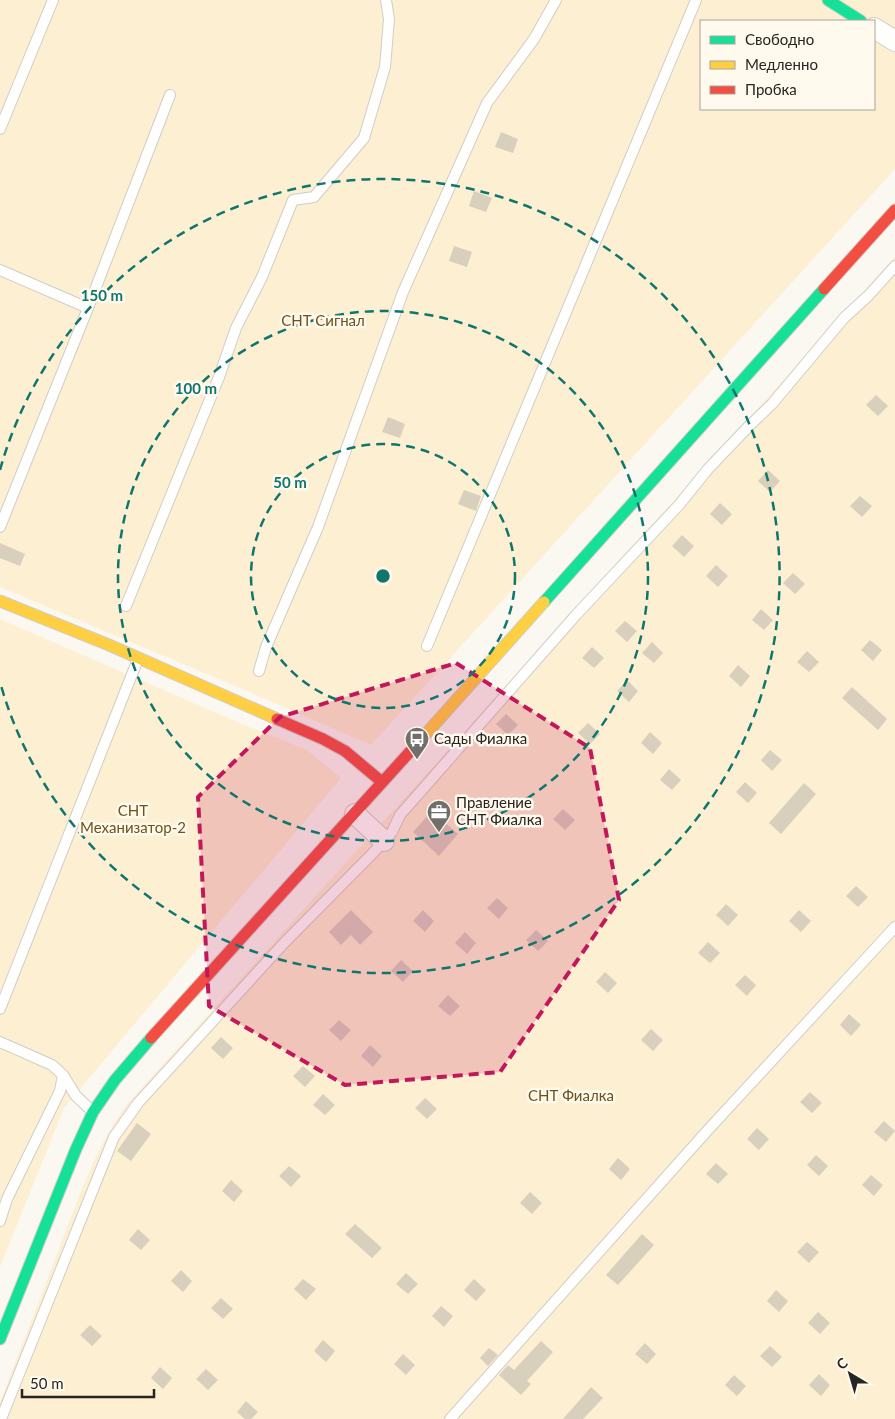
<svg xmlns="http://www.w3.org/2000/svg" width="895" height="1419" viewBox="0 0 895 1419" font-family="Lato,sans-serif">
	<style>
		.green { fill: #fdefd2; fill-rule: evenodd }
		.building { fill: #d8cfbd }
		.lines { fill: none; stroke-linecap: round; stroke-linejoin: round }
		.lane-casing { stroke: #d0cdc8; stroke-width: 12 }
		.street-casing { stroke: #d0cdc8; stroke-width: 22 }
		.fast-casing { stroke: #d0cdc8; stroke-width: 13 }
		.slow-casing { stroke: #d0cdc8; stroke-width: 13 }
		.jam-casing { stroke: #d0cdc8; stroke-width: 13 }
		.lane { stroke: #fefefd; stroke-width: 10 }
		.street { stroke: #fefefd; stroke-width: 20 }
		.fast { stroke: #16e098; stroke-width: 11 }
		.slow { stroke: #ffcf43; stroke-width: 11 }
		.jam { stroke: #f24e42; stroke-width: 11 }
		.marked { fill: #c2185b; fill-opacity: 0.2; stroke: #c2185b; stroke-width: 4; stroke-dasharray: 10 6; stroke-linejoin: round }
		.ring { fill: none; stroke: #0f766e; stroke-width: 2.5; stroke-dasharray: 9 6 }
		.labels { text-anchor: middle; stroke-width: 5; stroke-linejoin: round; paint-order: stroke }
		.park-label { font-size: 15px; fill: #6c5317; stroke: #fff9ee }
		.poi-label { font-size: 15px; fill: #272521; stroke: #fff9ee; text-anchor: start }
		.centre { fill: #0f766e; stroke: #fff9ee; stroke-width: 2.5 }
		.ring-label { font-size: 15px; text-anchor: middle; font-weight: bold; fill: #0f766e; stroke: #fff9ee; stroke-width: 5; stroke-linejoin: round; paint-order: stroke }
	</style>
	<rect width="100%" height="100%" fill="#fbf8f2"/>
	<!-- green -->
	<path class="green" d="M 0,0 L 895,0 L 895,169 L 371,745 L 247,691 L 0,587 ZM 701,21 L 874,21 L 874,109 L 701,109 Z
		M 895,257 L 895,1419 L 0,1419 L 0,1402 C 21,1347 42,1293 63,1238 C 81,1192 97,1145 127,1104 Z
		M 0,619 L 242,724 L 307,750 L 341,778 L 64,1108 L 0,1267 Z"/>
	<!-- building -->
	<path class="building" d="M 501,132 L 518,139 L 513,153 L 495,147 Z
		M 474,191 L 492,198 L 486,212 L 469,206 Z
		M 454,246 L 472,252 L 467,267 L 449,261 Z
		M 876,395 L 888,406 L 878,416 L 866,405 Z
		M 388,417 L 405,424 L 400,438 L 382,432 Z
		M 768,470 L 780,481 L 770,492 L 758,481 Z
		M 464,490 L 481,496 L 476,511 L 458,504 Z
		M 860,496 L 872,506 L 862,517 L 850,506 Z
		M 720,503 L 732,514 L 722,525 L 710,514 Z
		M 682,535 L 694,546 L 684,557 L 672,546 Z
		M 0,543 L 25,554 L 20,566 L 0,558 Z
		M 716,565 L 728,576 L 718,587 L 706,576 Z
		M 793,573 L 805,584 L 795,594 L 783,583 Z
		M 761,609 L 773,620 L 764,630 L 752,620 Z
		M 625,621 L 637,631 L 627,642 L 615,631 Z
		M 870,640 L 882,650 L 873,661 L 861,650 Z
		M 652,642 L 663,653 L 654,663 L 642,653 Z
		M 592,647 L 604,658 L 594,668 L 582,658 Z
		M 807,651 L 819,662 L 809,672 L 797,662 Z
		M 738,665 L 750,676 L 741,687 L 729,676 Z
		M 627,680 L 638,691 L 629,702 L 617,691 Z
		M 852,687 L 887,719 L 878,730 L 842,698 Z
		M 506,714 L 518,725 L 508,735 L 496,724 Z
		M 588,723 L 600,734 L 590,744 L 578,733 Z
		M 650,732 L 662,743 L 653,754 L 641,743 Z
		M 770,750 L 782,760 L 772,771 L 761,760 Z
		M 669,769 L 681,780 L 672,790 L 660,780 Z
		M 745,782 L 757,793 L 748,803 L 736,792 Z
		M 804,783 L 816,794 L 781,834 L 769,823 Z
		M 563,809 L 575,820 L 565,830 L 553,819 Z
		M 432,811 L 458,834 L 439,856 L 413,832 Z
		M 856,886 L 868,897 L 858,907 L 846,896 Z
		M 497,898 L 508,908 L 499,919 L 487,908 Z
		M 726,904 L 738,915 L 728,926 L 716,915 Z
		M 351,910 L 373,932 L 360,945 L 351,935 L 341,945 L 329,932 Z
		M 423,910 L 434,921 L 425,932 L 413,921 Z
		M 799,910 L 811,921 L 801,932 L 789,921 Z
		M 536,930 L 548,941 L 538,951 L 526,940 Z
		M 465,932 L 476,943 L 467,954 L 455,943 Z
		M 708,942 L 720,953 L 710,963 L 698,953 Z
		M 401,960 L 413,971 L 403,982 L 391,971 Z
		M 605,972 L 617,983 L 608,993 L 596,982 Z
		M 745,975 L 756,985 L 747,996 L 735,985 Z
		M 448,995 L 460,1006 L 450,1016 L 438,1006 Z
		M 849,1014 L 861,1025 L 851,1036 L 840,1025 Z
		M 339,1020 L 351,1030 L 341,1041 L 329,1030 Z
		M 651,1029 L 663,1040 L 653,1051 L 641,1040 Z
		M 221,1037 L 233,1048 L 223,1059 L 211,1048 Z
		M 370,1045 L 382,1056 L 373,1067 L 361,1056 Z
		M 303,1066 L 315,1076 L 305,1087 L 293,1076 Z
		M 810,1092 L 822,1103 L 812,1113 L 800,1102 Z
		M 323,1094 L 335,1105 L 325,1115 L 313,1105 Z
		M 425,1098 L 437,1109 L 427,1119 L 415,1108 Z
		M 884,1121 L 895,1131 L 886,1142 L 874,1132 Z
		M 137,1123 L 151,1134 L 131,1161 L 117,1151 Z
		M 757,1128 L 769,1139 L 759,1150 L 747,1139 Z
		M 816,1155 L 828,1166 L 819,1176 L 807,1165 Z
		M 618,1158 L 630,1169 L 621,1180 L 609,1169 Z
		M 716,1163 L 728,1174 L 718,1184 L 706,1174 Z
		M 289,1166 L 301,1176 L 291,1187 L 279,1176 Z
		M 871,1175 L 883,1185 L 874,1196 L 862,1185 Z
		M 231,1180 L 243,1191 L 234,1202 L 222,1191 Z
		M 530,1192 L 542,1203 L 532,1214 L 520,1203 Z
		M 355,1224 L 382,1248 L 372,1258 L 345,1234 Z
		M 138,1229 L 150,1240 L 141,1250 L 129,1240 Z
		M 642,1234 L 654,1245 L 618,1285 L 606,1275 Z
		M 807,1242 L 819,1252 L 809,1263 L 797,1252 Z
		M 181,1270 L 192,1281 L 183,1292 L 171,1281 Z
		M 406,1273 L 418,1284 L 408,1294 L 396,1284 Z
		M 303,1279 L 316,1289 L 306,1300 L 294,1289 Z
		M 474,1279 L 486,1290 L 476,1301 L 464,1290 Z
		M 776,1290 L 788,1301 L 779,1312 L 767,1301 Z
		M 221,1298 L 233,1309 L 223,1319 L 211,1308 Z
		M 441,1306 L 453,1316 L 444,1327 L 432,1316 Z
		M 818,1312 L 830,1323 L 820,1334 L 808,1323 Z
		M 90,1325 L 102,1336 L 92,1346 L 80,1335 Z
		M 323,1340 L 335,1351 L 326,1362 L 314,1351 Z
		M 541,1341 L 553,1352 L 527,1381 L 531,1384 L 521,1395 L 499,1375 L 508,1365 L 514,1370 Z
		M 645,1343 L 656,1354 L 647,1364 L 635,1354 Z
		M 770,1346 L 782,1357 L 772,1367 L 760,1356 Z
		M 489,1348 L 498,1355 L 488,1366 L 480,1358 Z
		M 403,1354 L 415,1365 L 406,1375 L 394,1364 Z
		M 160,1367 L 172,1378 L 163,1389 L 151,1378 Z
		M 206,1369 L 218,1380 L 208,1390 L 196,1379 Z
		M 819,1374 L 830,1385 L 821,1396 L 809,1385 Z
		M 734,1375 L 746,1386 L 737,1396 L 725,1385 Z
		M 591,1387 L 603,1398 L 583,1419 L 563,1419 Z
		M 246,1401 L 258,1412 L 251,1419 L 245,1419 L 237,1412 Z"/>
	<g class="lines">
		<defs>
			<path id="lane" d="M 0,129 L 53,0
				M 0,270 L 88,308
				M 0,527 L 88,308 L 170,95
				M 126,606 L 219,377 L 236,328 L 262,277 L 293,200 L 314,197 L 364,138 L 385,67 L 389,19 L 386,0
				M 427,646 L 696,0
				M 259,671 L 266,647 L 318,527 L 403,292 L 487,103 L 534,39 L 556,0
				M 0,1009 L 138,659
				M 0,1042 L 52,1065 L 63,1075 L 60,1091 L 7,1199 L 0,1221
				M 63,1075 L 76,1096 L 92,1111
				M 1,1419 L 114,1137 L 138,1103 L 285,942 L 373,853 L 392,832 L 400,815 L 576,615 L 679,505 L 708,469 L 749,426 L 772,404 L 844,318 L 869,295 L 895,266
				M 450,1419 L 707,1131 L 895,927"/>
			<path id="street" d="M 874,28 L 895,41
				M 355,814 L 384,841"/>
			<path id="fast" d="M 828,0 L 861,21
				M 544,602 L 824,289
				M 0,1339 L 76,1149 L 93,1112 L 115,1080 L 151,1038"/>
			<path id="slow" d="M 0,601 L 109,645 L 277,719
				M 416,745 L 544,602"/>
			<path id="jam" d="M 824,289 L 895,210
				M 277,719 L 323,739 L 345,751 L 382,782
				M 151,1038 L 416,745"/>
		</defs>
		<!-- lane casing -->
		<use href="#lane" class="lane-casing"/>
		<!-- street casing -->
		<use href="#street" class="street-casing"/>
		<!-- fast casing -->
		<use href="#fast" class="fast-casing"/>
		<!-- slow casing -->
		<use href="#slow" class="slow-casing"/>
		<!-- jam casing -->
		<use href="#jam" class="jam-casing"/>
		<!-- lane -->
		<use href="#lane" class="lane"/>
		<!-- street -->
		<use href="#street" class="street"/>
		<!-- fast -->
		<use href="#fast" class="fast"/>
		<!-- slow -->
		<use href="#slow" class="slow"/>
		<!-- jam -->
		<use href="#jam" class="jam"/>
	</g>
	<!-- marked area -->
	<path class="marked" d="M 456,663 L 590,748 L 619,900 L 500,1072 L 345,1085 L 209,1006 L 198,797 L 280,717 Z"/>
	<!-- distance rings -->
	<g class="ring">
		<circle cx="383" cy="576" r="132"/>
		<circle cx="383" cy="576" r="265"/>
		<path d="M0 470A397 397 0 1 1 0 682"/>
	</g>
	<!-- icons -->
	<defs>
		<symbol id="bus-pin" viewBox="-11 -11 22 30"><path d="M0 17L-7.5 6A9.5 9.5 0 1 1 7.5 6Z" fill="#716f6a" stroke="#fff9ee"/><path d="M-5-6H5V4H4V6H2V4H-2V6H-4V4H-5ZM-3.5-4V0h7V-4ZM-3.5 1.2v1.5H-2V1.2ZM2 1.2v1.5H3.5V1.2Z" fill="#fff"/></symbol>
		<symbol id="office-pin" viewBox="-11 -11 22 30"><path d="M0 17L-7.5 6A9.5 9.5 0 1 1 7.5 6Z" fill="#716f6a" stroke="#fff9ee"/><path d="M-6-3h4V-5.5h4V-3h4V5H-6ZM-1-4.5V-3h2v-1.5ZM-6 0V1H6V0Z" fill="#fff"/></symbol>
	</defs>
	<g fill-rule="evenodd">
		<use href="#bus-pin" x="403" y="725" width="28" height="38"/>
		<use href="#office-pin" x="425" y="798" width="28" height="38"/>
	</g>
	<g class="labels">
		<!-- park labels -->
		<g class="park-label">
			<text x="323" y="326">СНТ Сигнал</text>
			<text x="133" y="816">СНТ<tspan x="133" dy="17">Механизатор-2</tspan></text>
			<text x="571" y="1101">СНТ Фиалка</text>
		</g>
		<!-- poi labels -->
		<g class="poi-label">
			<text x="434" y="744">Сады Фиалка</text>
			<text x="456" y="808">Правление<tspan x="456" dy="17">СНТ Фиалка</tspan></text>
		</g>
	</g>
	<circle cx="383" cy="576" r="8" class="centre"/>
	<g class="ring-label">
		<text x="102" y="301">150 m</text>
		<text x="196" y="394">100 m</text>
		<text x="290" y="488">50 m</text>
	</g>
	<!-- legend -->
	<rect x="700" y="20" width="175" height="90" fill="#fff9ee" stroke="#a9a49c"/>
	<rect x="710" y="36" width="25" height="8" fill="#16e098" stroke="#a9a49c"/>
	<text x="745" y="45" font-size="15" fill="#272521">Свободно</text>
	<rect x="710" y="61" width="25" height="8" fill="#ffcf43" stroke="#a9a49c"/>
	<text x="745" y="70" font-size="15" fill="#272521">Медленно</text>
	<rect x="710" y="86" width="25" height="8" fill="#f24e42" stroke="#a9a49c"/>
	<text x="745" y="95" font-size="15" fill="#272521">Пробка</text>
	<!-- north arrow -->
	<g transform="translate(850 1374) rotate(322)" stroke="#fff9ee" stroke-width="4" paint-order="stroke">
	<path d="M0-4L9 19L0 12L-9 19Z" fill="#272521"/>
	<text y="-8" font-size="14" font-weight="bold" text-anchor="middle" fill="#272521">С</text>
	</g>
	<!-- scale -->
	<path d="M22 1389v8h132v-8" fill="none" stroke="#272521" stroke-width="2.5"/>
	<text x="30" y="1389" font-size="15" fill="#272521" stroke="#fff9ee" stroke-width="4" paint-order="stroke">50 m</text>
</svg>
